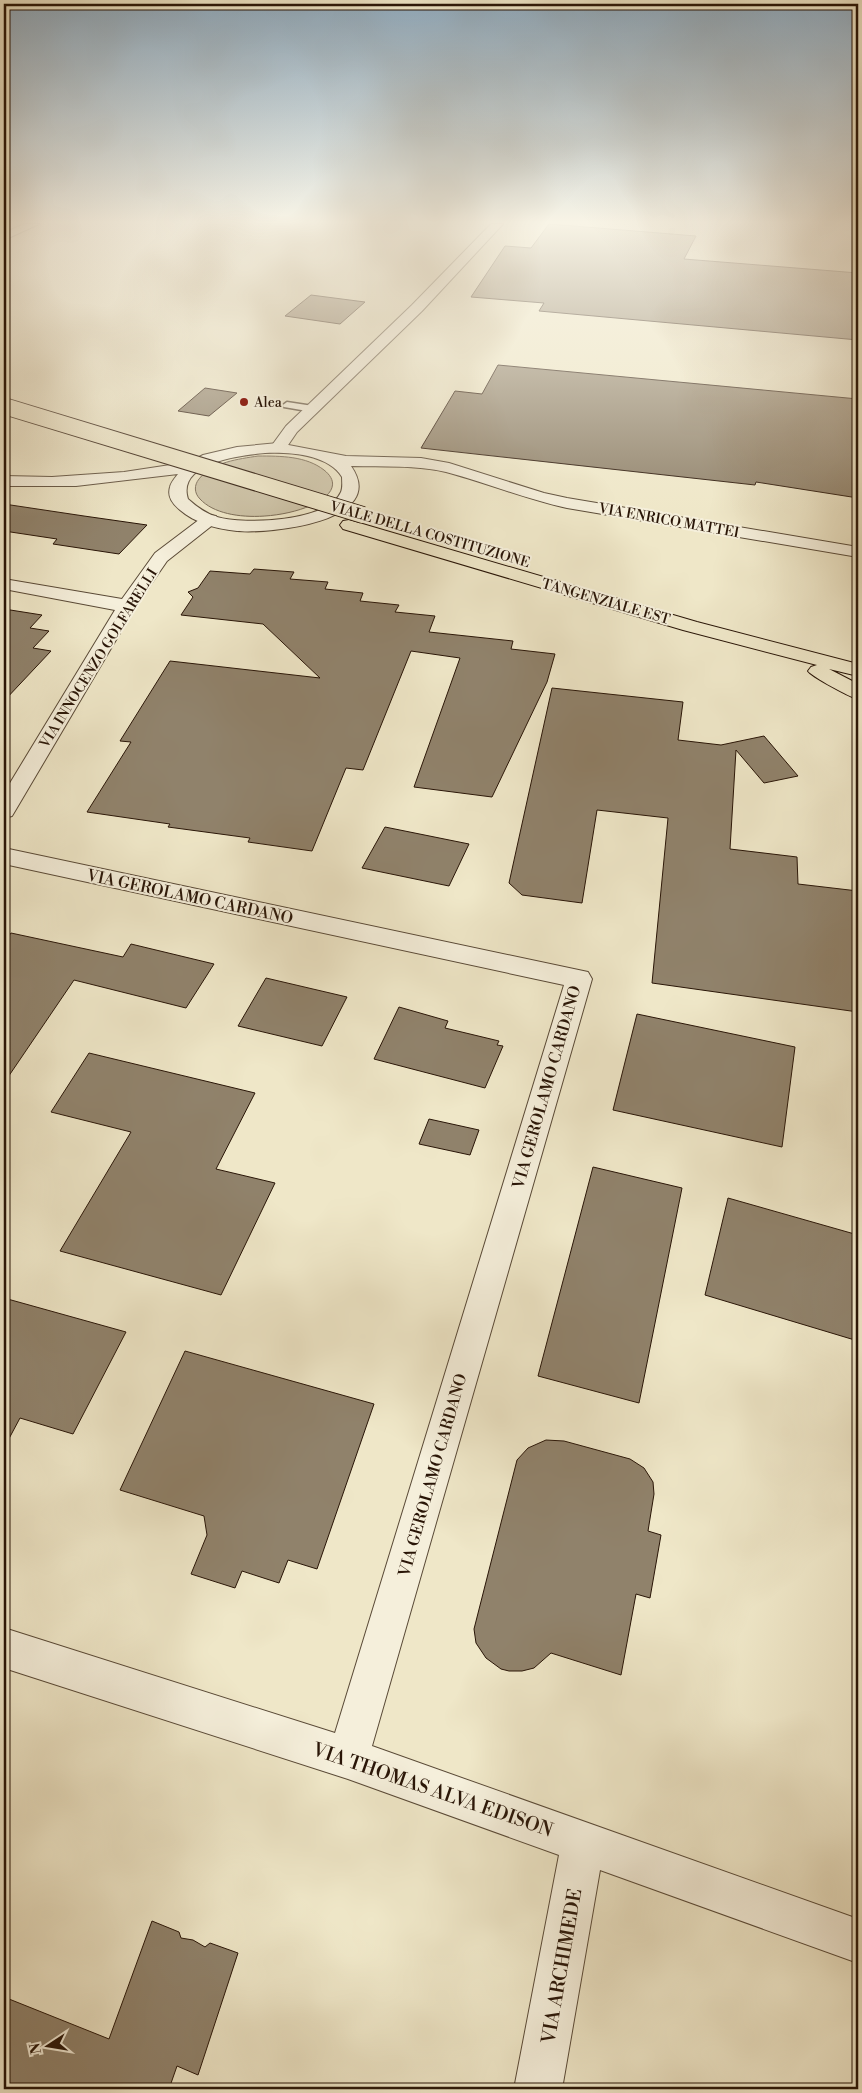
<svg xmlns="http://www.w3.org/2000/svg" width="862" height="2093" viewBox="0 0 862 2093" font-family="'Libre Bodoni',serif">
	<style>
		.green { fill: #cdc3a7; stroke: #7b6c57 }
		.building { fill: #90826b; stroke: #291507 }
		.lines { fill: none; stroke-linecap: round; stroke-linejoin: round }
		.service-casing { stroke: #5a4a37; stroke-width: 3 }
		.minor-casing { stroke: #5a4a37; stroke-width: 2 }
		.tertiary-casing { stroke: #5a4a37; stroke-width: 2 }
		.trunk-casing { stroke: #291507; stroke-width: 2 }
		.service { fill: #f5efdb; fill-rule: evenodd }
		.minor { fill: #f5efdb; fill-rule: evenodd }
		.tertiary { fill: #f5efdb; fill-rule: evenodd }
		.trunk { fill: #efe7c8; fill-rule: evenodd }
		.trunk-bridge-casing { stroke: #291507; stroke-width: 18; stroke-linecap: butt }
		.trunk-bridge { stroke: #efe7c8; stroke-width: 16 }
		.poi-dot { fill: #8f2418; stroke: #f5efdb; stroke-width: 2 }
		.labels { text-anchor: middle; stroke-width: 4; stroke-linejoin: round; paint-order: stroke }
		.far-poi-label { font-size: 14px; fill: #291507; stroke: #f5efdb; text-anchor: start }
		.far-street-label { font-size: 14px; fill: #291507; stroke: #f5efdb }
		.street-label { font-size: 16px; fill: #291507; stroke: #f5efdb }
		.near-street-label { font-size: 19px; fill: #291507; stroke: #f5efdb }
	</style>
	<rect width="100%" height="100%" fill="#efe7c8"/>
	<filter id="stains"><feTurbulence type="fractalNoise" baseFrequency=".004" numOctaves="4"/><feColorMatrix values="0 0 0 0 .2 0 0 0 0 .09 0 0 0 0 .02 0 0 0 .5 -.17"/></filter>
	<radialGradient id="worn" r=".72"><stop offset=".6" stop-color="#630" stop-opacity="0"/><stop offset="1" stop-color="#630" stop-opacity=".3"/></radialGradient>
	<!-- green -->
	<path class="green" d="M 258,456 C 281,456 306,456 324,470 C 367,504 236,538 200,499 C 194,493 194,485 199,479 C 212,462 239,459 258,456 Z"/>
	<!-- building -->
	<path class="building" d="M 549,224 L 696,236 L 684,259 L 858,273 L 858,340 L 539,311 L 544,303 L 471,297 L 505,246 L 531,248 Z
		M 311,295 L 365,302 L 340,324 L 285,316 Z
		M 498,365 L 858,399 L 858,498 L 756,482 L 755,485 L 421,448 L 455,391 L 482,394 Z
		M 205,388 L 237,393 L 209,416 L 178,411 Z
		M 4,504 L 84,516 L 147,525 L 119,554 L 53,544 L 57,539 L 4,531 Z
		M 254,569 L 294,572 L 290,579 L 328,582 L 325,589 L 363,593 L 360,601 L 399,605 L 395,612 L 435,616 L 429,632 L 513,641 L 511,649 L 555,654 L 547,682 L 492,797 L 414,787 L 460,658 L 411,651 L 363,770 L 346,768 L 312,851 L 248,842 L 250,838 L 168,827 L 170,824 L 87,812 L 131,742 L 120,741 L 170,661 L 320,678 L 263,624 L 181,615 L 193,597 L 188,592 L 198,588 L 210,571 L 250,574 Z
		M 4,609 L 42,615 L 30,628 L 49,631 L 33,648 L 51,651 L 4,701 Z
		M 552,688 L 683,702 L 678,740 L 721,745 L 764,736 L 798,776 L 764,783 L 736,750 L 730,849 L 797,857 L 798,884 L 858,891 L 858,1012 L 652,983 L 668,818 L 597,810 L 582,903 L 522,895 L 509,883 Z
		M 385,827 L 469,844 L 449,886 L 362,868 Z
		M 11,933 L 123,957 L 131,944 L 214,964 L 186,1008 L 74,980 L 4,1083 L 4,942 Z
		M 266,978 L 347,997 L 322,1046 L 238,1026 Z
		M 399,1007 L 448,1021 L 445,1028 L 499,1041 L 497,1045 L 503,1046 L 485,1088 L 374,1059 Z
		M 637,1014 L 795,1047 L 782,1147 L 613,1110 Z
		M 89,1053 L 255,1093 L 216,1169 L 275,1183 L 221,1295 L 60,1251 L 131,1132 L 51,1112 Z
		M 429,1119 L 479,1130 L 470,1155 L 419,1144 Z
		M 593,1167 L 682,1188 L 639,1403 L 538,1376 Z
		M 728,1198 L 858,1235 L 858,1341 L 705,1295 Z
		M 4,1298 L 126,1332 L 73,1434 L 20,1418 L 4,1448 Z
		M 185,1351 L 374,1404 L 317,1569 L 288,1560 L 279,1583 L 242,1571 L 235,1588 L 191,1574 L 207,1535 L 204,1516 L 120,1490 Z
		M 546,1440 L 564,1441 L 630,1459 L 644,1468 L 653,1482 L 654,1494 L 648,1531 L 661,1535 L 650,1598 L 636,1594 L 621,1675 L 551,1653 L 534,1668 L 522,1671 L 509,1671 L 501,1669 L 486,1658 L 476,1643 L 474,1629 L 517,1460 L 528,1448 Z
		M 152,1921 L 179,1932 L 181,1938 L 193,1940 L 205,1947 L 210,1943 L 238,1953 L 198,2075 L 177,2066 L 169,2089 L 4,2089 L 4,1997 L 109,2039 Z"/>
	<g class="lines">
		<defs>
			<path id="service" d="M 287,402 L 313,406 L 317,409 L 313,412 L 284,407 L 283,405 Z"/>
			<path id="minor" d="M 24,224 L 39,224 L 4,240 L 4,233 Z
				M 491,224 L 503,224 L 422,311 L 297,432 L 284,451 L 272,451 L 270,448 L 286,426 L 412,305 Z
				M 210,515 L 216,516 L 219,520 L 167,561 L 136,606 L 15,811 L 12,816 L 4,818 L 4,793 L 115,610 L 4,589 L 4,579 L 122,599 L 155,553 L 204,516 Z
				M 4,848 L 588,972 L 592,979 L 372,1746 L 858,1919 L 858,1963 L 600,1870 L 562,2089 L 514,2089 L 559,1855 L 348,1779 L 4,1668 L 4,1628 L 335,1733 L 564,985 L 4,864 Z"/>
			<path id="tertiary" d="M 278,443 L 346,456 L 421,458 L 449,463 L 544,493 L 567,498 L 858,547 L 858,557 L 567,508 C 526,499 487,483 446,472 C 416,465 383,467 351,466 C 390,522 269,534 237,531 C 217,529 195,523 180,510 C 173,504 167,497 170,487 C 171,482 175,478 178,474 L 76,486 L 4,486 L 4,476 L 52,477 L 124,472 L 190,462 L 203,455 L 237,447 ZM 265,453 C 289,452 328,454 342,477 C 342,482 343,487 341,492 C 328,522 244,525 217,517 C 205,513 197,507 188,499 C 176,462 243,455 265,453 Z"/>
			<path id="trunk" d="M 349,520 L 697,622 L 858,664 L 858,676 L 829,669 L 858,684 L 858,699 C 851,698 811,676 808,671 L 811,667 L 817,665 L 683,630 L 343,529 L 340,525 L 343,521 Z"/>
		</defs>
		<!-- service casing -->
		<use href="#service" class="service-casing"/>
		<!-- minor casing -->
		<use href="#minor" class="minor-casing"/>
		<!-- tertiary casing -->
		<use href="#tertiary" class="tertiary-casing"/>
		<!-- trunk casing -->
		<use href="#trunk" class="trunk-casing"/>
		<!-- service -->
		<use href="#service" class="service"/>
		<!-- minor -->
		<use href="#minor" class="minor"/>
		<!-- tertiary -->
		<use href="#tertiary" class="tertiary"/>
		<!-- trunk -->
		<use href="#trunk" class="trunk"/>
		<defs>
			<path id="trunk-bridge" d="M 4,406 L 363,515"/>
		</defs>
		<!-- trunk-bridge casing -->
		<use href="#trunk-bridge" class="trunk-bridge-casing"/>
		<!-- trunk-bridge -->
		<use href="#trunk-bridge" class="trunk-bridge"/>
	</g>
	<!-- sky -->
	<linearGradient id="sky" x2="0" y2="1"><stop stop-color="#90acc1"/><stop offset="0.43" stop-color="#f8f4e6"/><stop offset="1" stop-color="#f8f4e6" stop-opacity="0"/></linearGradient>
	<rect width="862" height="517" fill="url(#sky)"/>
	<!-- markers -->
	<circle class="poi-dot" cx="244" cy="402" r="5"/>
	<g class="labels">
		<!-- far-poi labels -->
		<g class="far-poi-label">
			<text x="254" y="407">Alea</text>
		</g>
		<!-- far-street labels -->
		<g class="far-street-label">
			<text transform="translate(669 520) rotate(10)" y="5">VIA ENRICO MATTEI</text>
			<text transform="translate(430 534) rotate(16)" y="5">VIALE DELLA COSTITUZIONE</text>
			<text transform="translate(606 601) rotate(16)" y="5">TANGENZIALE EST</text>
			<text transform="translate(98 658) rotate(-58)" y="5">VIA INNOCENZO GOLFARELLI</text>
		</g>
		<!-- street labels -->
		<g class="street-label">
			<text transform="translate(190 896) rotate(12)" y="6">VIA GEROLAMO CARDANO</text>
			<text transform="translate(546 1087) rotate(-74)" y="6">VIA GEROLAMO CARDANO</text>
			<text transform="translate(432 1475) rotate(-74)" y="6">VIA GEROLAMO CARDANO</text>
		</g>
		<!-- near-street labels -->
		<g class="near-street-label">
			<text transform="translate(433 1789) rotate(19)" y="7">VIA THOMAS ALVA EDISON</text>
			<text transform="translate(561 1966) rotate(-80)" y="7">VIA ARCHIMEDE</text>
		</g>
	</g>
	<!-- margin -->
	<rect width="862" height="2093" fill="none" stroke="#efe7c8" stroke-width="20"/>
	<rect x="5" y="5" width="852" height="2083" fill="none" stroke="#291507" stroke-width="2.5"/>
	<rect x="10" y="10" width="842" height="2073" fill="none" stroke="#291507"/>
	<!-- north arrow -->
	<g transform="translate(48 2046) rotate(258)" stroke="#f5efdb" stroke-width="4" paint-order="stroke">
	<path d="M0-4L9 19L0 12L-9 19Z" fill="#291507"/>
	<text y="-8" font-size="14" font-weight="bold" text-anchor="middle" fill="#291507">N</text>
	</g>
	<rect width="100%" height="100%" filter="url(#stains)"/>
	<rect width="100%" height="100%" fill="url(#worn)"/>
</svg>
